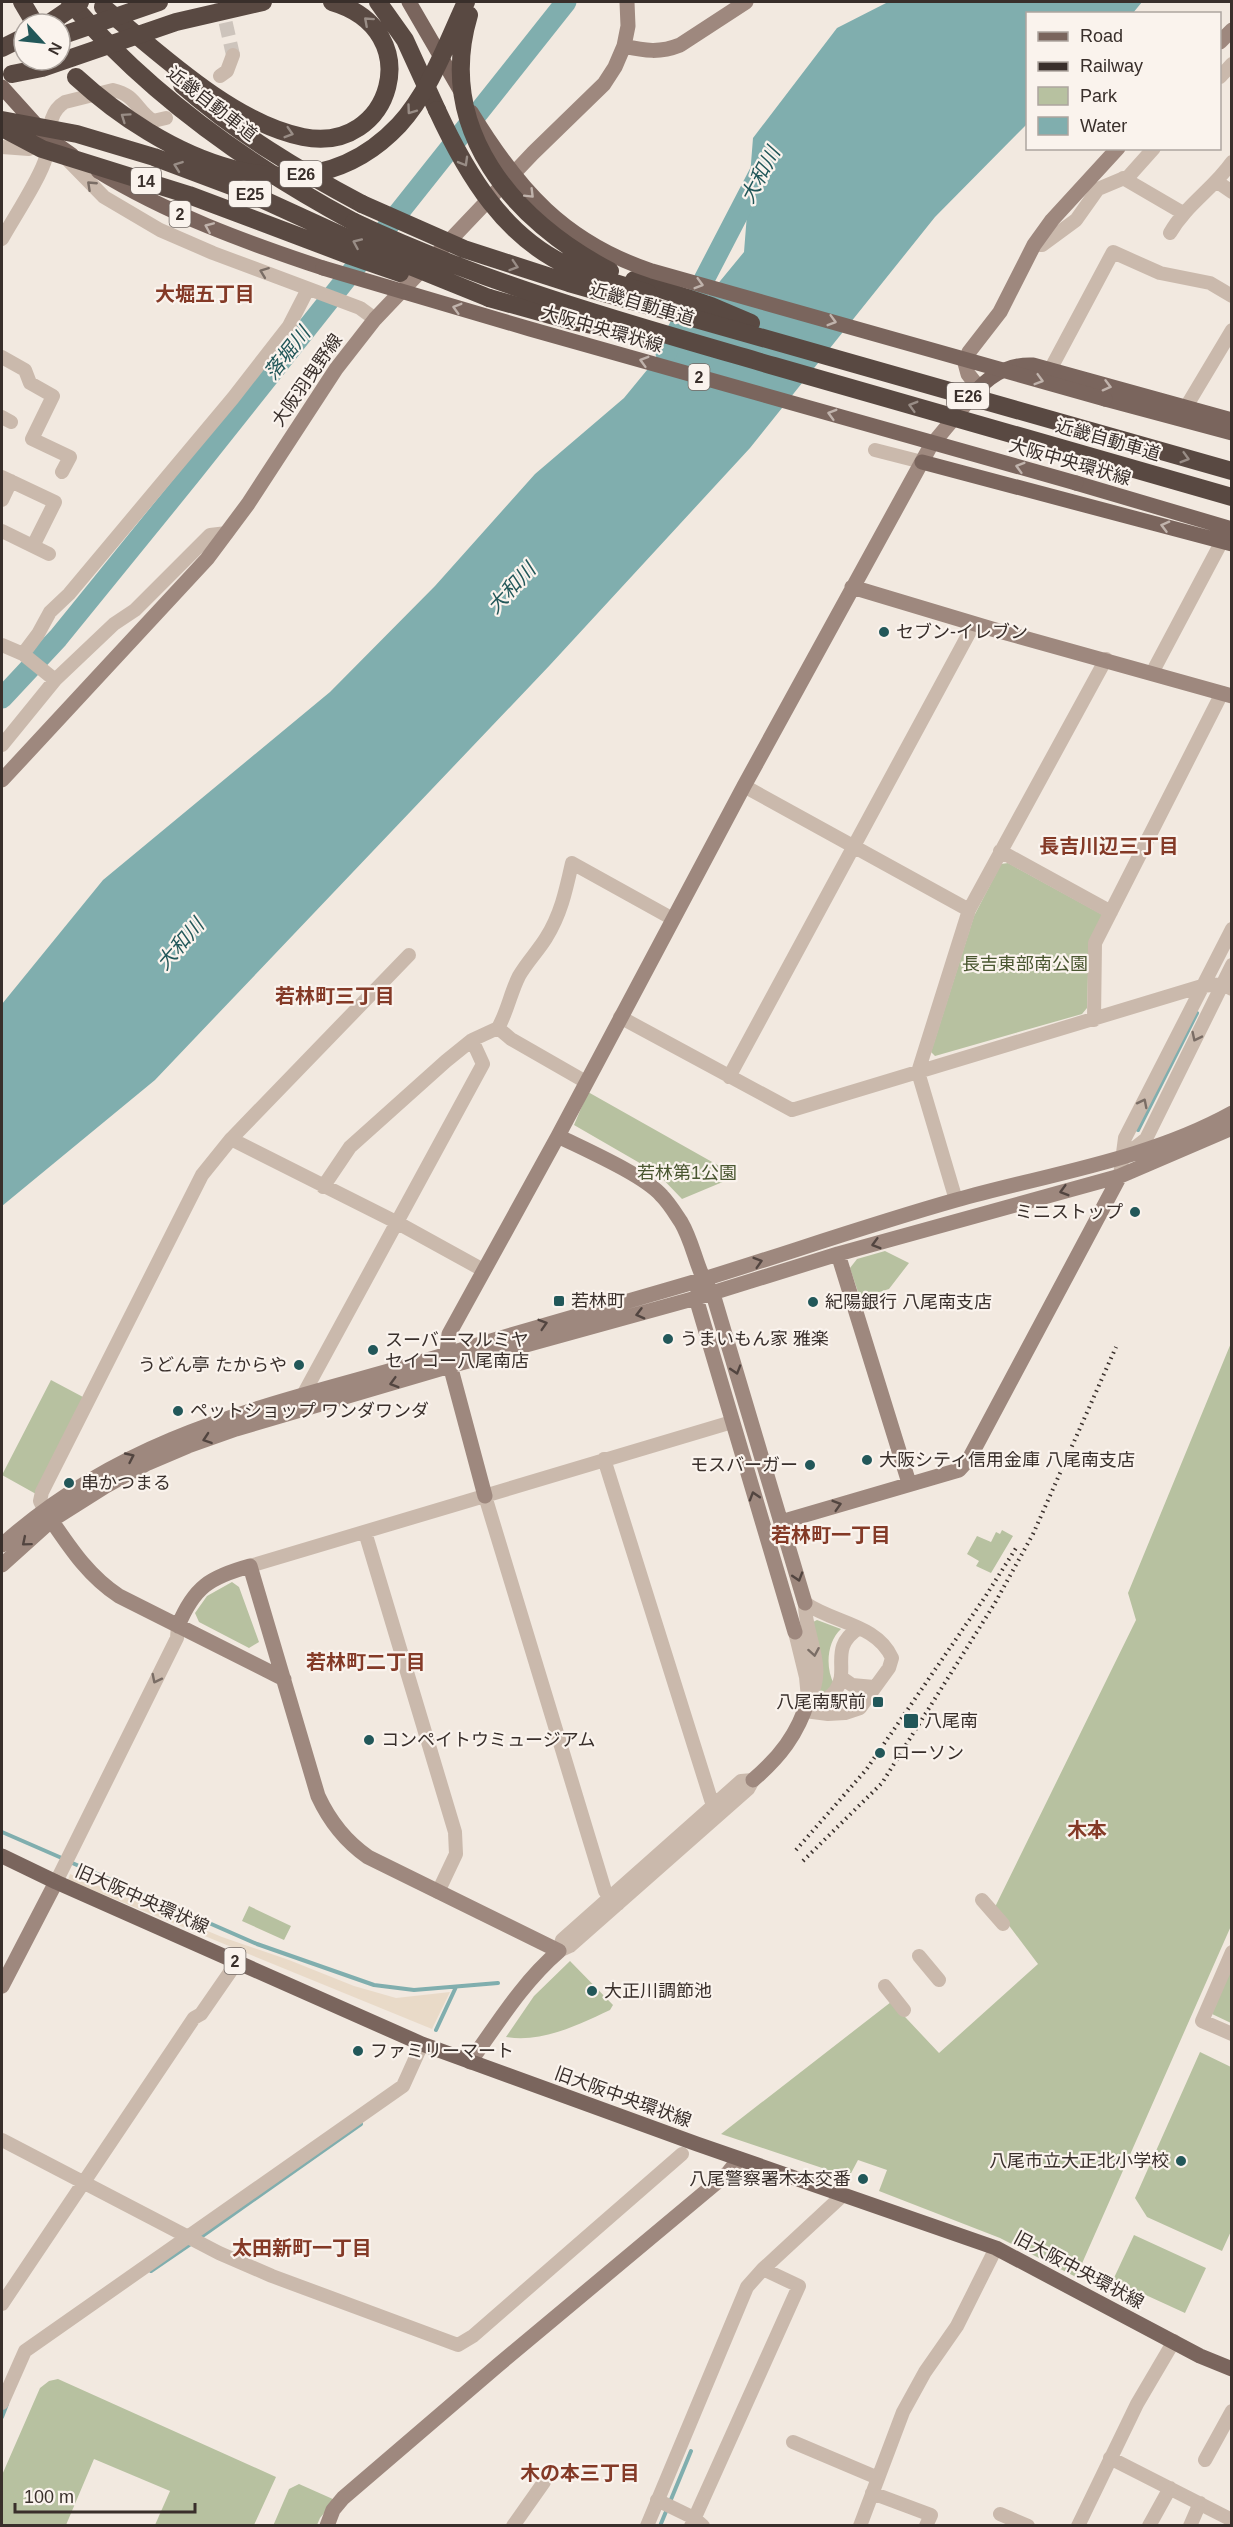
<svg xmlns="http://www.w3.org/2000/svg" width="1233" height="2527" viewBox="0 0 1233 2527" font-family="Helvetica,'Noto Sans JP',sans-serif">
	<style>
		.green { fill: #b7c1a0 }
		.plaza { fill: #e9dac8 }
		.water { fill: #80aeae }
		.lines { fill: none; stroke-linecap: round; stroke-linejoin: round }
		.stream { stroke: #80aeae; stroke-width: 4 }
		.river { stroke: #80aeae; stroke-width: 21 }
		.street-tunnel { stroke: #cdc4bc; stroke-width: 14; stroke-dasharray: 14 7; stroke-linecap: butt }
		.street { stroke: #cab9ac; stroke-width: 14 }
		.secondary { stroke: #9e887e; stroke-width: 15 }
		.primary { stroke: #7a655d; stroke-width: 15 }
		.highway { stroke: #594942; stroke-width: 18 }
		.rail { stroke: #392f2b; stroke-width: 4; stroke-dasharray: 1.5 4.5; stroke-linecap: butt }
		.primary-bridge { stroke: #7a655d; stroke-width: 15 }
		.highway-bridge { stroke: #594942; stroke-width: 18 }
		.oneway { stroke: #998d86 }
		.oneway2 { stroke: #7a6d65 }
		.oneway3 { stroke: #c0b3ac }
		.oneway4 { stroke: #524540 }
		.poi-dot { fill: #225759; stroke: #faf3ed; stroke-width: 2 }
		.labels { text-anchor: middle; stroke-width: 4.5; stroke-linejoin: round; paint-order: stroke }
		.shield { fill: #faf3ed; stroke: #736a65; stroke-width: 1.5 }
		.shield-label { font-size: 16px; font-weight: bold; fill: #392f2b }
		.street-label { font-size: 18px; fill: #392f2b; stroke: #faf3ed }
		.poi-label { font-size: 18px; fill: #392f2b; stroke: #faf3ed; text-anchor: start }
		.park-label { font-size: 18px; fill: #495630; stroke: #faf3ed }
		.water-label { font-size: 20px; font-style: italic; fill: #225759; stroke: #faf3ed }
		.neighbourhood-label { font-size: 20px; font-weight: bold; fill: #843a27; stroke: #faf3ed }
	</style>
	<rect width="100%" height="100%" fill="#f2e9e0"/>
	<!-- green -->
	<path class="green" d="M 1008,863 L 1103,915 L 1089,942 L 1087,1008 L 1082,1014 L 935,1056 L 931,1052 L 974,916 L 1001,864 Z
		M 588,1092 L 737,1176 L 682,1199 L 657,1173 L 574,1125 Z
		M 885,1251 L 909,1263 L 889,1289 L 860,1298 L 850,1268 L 857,1259 Z
		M 1231,1343 L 1231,1926 L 1076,2277 L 1000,2238 L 879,2191 L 887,2170 L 858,2160 L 849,2177 L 721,2134 L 891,2002 L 939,2053 L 1038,1964 L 995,1907 L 1136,1620 L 1128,1593 Z
		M 51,1380 L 83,1397 L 36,1494 L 2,1475 Z
		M 1002,1530 L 1013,1536 L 991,1573 L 976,1566 L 979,1561 L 967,1554 L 977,1536 L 991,1542 L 996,1532 L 1000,1534 Z
		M 232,1582 L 239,1587 L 259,1642 L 249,1648 L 199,1622 L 195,1613 L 207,1596 Z
		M 817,1620 L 841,1629 C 827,1642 825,1667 834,1684 L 831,1690 L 818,1697 L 820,1685 L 813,1622 Z
		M 249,1906 L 291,1926 L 284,1940 L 242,1921 Z
		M 570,1961 L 613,2005 L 610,2010 C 578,2025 542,2043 506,2037 L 534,1996 Z
		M 1231,1969 L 1231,2023 L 1212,2014 Z
		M 1200,2052 L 1231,2067 L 1232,2229 L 1222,2251 L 1147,2217 L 1135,2198 Z
		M 1134,2235 L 1206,2268 L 1185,2313 L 1113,2280 Z
		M 58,2379 L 276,2477 L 254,2525 L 155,2525 L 170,2491 L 94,2459 L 66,2525 L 2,2525 L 2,2475 L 40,2388 L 49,2381 Z
		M 299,2484 L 335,2500 L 320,2518 L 317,2525 L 273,2526 L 289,2489 Z"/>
	<!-- plaza -->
	<path class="plaza" d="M 70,1874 L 222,1937 L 289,1960 L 354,1986 L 396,1998 L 450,1992 L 432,2029 L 68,1880 Z"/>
	<!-- water -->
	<path class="water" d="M 888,2 L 1142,2 L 1133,13 L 1028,14 L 1027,124 L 935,217 L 750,448 L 550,665 L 155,1080 L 2,1206 L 2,1004 L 103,880 L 330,692 L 435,586 L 535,474 L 624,398 L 744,252 L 753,138 L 837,28 Z"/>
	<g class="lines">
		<!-- stream -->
		<path class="stream" d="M 1138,1130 L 1197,1013
			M 2,1832 L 64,1859
			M 70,1862 L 257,1944 L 374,1985 L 414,1990 L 498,1983
			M 436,2030 L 456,1987
			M 198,2239 L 361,2124
			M 151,2271 L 192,2243
			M 2,2417 L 7,2404
			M 660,2526 L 691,2451"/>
		<!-- river -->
		<path class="river" d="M 666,353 L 761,170
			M 2,698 L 58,638 L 192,473 L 566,2"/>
		<!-- street-tunnel -->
		<path class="street-tunnel" d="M 221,2 L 233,55"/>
		<!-- street -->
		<path class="street" d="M 220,76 L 227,71 L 233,55
			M 1220,77 L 1232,64
			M 2,147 L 29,149 L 39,144
			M 63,155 L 104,197 L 160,230 L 213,253 L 360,308 L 375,319
			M 1123,178 L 1183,213
			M 1216,181 L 1232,192
			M 1170,233 C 1186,205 1213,189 1232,162
			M 2,239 C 13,219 41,177 46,157 C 50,138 46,113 65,102 L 113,90 C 136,95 136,110 153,121 L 166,118
			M 1034,245 L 1042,245 L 1076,220 L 1098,189 L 1129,176 L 1154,148
			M 2,357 L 25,370 L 30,383 L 53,396 L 32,439 L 70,457 L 62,472
			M 1050,370 L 1113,252 L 1160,273 L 1210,283 L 1232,296
			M 1186,407 L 1232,330
			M 2,417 L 11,422
			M 875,450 L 922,462
			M 2,477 L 55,502 L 33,546
			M 2,500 L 11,481
			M 2,531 L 49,554
			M 2,645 L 23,654 L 55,680
			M 23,654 L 38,634 L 50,612 L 69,594 L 233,398 L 289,326 L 308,289
			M 1152,673 L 1222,541
			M 2,745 L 55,680 L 114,624 L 135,610 L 210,535 L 227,533
			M 744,786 L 969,910
			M 1000,851 L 1111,912
			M 620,1017 L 792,1110 L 1202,986 L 1222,984 L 1232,989
			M 1094,1020 L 1095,943 L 1222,693
			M 729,1077 L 974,624
			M 586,1082 L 511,1039 L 498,1028 C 508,1010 510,994 519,976 C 527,962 538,951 546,938 C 561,914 566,890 572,863 L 673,919
			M 231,1139 L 396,1222 L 483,1270
			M 1127,1154 L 1146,1139 L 1232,965
			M 1120,1176 L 1125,1138 L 1232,929
			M 323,1187 L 350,1147 L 446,1061 L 472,1040 L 498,1028
			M 956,1200 L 918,1072 L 969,910 L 1106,659
			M 303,1395 L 483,1064 L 472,1040
			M 604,1459 L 713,1806
			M 485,1496 L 605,1891 L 618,1904
			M 44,1509 L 40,1501 L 42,1492 L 202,1175 L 231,1139 L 409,955
			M 365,1532 L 455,1832 L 456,1854 L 438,1892
			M 250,1566 L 732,1422
			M 805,1603 C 804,1635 829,1669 808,1700
			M 795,1632 L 806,1677 L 808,1698
			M 842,1678 L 852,1685 L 874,1687
			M 805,1711 L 828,1714 L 845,1713 L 860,1708 L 889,1668 L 892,1658 C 877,1624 833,1623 805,1603
			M 805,1711 C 816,1705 829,1700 836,1690 C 850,1669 828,1648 859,1628
			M 56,1882 L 177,1638 L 178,1626
			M 982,1900 L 1003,1924
			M 559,1951 L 562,1940 L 741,1781 L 753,1780
			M 559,1951 L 570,1946 L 748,1789 L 753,1780
			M 1232,1952 L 1202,2021 L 1232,2034
			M 919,1956 L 939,1980
			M 885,1986 L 904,2010
			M 2,2140 L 219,2253 L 272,2276 L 458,2345 L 473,2336 L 682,2154
			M 2,2304 L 194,2018 L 201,2014 L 237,1962
			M 2,2403 L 25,2351 L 403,2086 L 422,2044
			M 793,2442 L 878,2478
			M 1110,2458 L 1232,2520
			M 1205,2460 L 1232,2411
			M 872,2493 L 931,2515 L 926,2526
			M 657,2500 L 694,2518 L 703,2526
			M 1000,2514 L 1028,2526
			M 513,2526 L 544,2482
			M 647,2526 L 747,2287 L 763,2269 L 843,2195
			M 691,2526 L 799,2286 L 763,2269
			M 860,2526 L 903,2412 L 925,2372 L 957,2326 L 996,2248
			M 1078,2526 L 1137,2404 L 1174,2341
			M 1149,2526 L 1170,2488
			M 1190,2526 L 1200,2503"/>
		<!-- secondary -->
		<path class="secondary" d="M 1220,42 L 1232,30
			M 624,46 C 645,51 660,53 680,45 L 746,2
			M 852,587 L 992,629 L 1232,696
			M 2,780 L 207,559 L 248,504 L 336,369 L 375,319 L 533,153 L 604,84 L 615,67 L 624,46 L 628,26 L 627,2
			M 558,1136 C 584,1149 644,1175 662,1196 C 669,1203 675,1213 681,1222 C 695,1246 696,1272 713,1294 L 805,1603
			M 838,1254 L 909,1483
			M 699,1290 L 696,1298 L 795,1632
			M 485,1496 L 447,1354 L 449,1334 L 558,1136 L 744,786 L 930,447 L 979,388 L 968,374 L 965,363 L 969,352 L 1000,312 L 1034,245 L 1052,220 L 1118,148
			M 47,1514 C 69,1546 87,1575 119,1596 L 284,1679
			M 781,1522 L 959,1470 L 969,1459 L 1120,1176
			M 2,1545 C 135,1425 287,1403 451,1353 C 535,1327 620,1304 704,1279 C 788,1253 871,1224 956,1200 C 1048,1174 1147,1160 1232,1113
			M 2,1565 L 52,1520 L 106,1486 L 148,1463 L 188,1446 L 236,1429 L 450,1366 L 696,1298 L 838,1254 L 1120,1176 L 1232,1128
			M 178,1626 C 194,1587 210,1577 250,1566 L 318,1796 C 330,1822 345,1841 368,1857 L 559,1951 C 522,1983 498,2023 470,2062
			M 753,1780 C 779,1758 798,1734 808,1700
			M 2,1986 L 56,1882
			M 327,2526 L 333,2510 L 343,2498 L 497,2366 L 728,2173 L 739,2159"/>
		<!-- primary -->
		<path class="primary" d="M 409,2 L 463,95
			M 2,87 L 48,138 L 72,155
			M 98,171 C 168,214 245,242 323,268
			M 979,388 C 994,373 1010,364 1033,365 L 1232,420
			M 1105,399 L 1232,433
			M 922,462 L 1232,544
			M 1076,483 L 1232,529
			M 2,1856 L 56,1882 L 422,2044 L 697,2144 L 996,2248 L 1200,2356 L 1232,2369"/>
		<!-- highway -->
		<path class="highway" d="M 22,2 L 35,24
			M 70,2 C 148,94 248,165 354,222
			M 378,2 L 405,40 L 437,110
			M 103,7 C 158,52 232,123 303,137 C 392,155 429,30 332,2
			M 2,48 L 24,37
			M 182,85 C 237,133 298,170 362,204
			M 634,280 L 711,306 L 751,323
			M 489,298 L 576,322 L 646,335"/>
		<!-- rail -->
		<path class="rail" d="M 796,1850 L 866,1770 L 985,1597 L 1018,1545
			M 803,1861 L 882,1783 L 995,1603 L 1033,1534 L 1116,1347"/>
		<!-- primary-bridge -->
		<path class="primary-bridge" d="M 471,112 C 518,189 564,242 652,271 L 1105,399
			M 323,268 L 530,329 L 1076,483"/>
		<!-- highway-bridge -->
		<path class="highway-bridge" d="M 469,15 C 435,129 513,221 610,271
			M 48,24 L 80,2
			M 69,33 L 159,2
			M 12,74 L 42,68 L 176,22 L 263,2
			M 76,77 C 161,155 302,228 399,125 C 430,91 447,43 466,2
			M 437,110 C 467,175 505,239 573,268 C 597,279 623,285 648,293
			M 2,120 L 77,134 L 154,157 L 242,190 L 395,260 L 489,298
			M 2,128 L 42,149 L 189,195 L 351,256 L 400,273
			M 362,204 L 464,249 L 569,283 L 1232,471
			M 354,222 C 487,285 633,325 774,366 C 926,410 1079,453 1232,497"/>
	</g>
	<!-- one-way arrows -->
	<defs><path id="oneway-chevron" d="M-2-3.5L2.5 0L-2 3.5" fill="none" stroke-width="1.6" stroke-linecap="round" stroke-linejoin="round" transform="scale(1.5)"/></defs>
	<g class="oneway">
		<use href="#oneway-chevron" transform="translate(368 21) rotate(-138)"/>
		<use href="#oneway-chevron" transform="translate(411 110) rotate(126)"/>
		<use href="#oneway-chevron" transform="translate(125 117) rotate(-145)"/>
		<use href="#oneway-chevron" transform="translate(289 133) rotate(17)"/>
		<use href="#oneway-chevron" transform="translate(464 162) rotate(60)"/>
		<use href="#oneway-chevron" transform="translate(178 166) rotate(-160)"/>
		<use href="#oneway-chevron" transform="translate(357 243) rotate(-156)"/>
		<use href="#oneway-chevron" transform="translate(514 266) rotate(18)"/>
		<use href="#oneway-chevron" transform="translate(913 406) rotate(-164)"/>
		<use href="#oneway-chevron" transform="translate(1185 458) rotate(16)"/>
	</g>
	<g class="oneway2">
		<use href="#oneway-chevron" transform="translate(91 185) rotate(-137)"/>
		<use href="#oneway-chevron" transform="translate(264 272) rotate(-159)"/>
		<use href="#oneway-chevron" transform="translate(1196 1037) rotate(116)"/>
		<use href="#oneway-chevron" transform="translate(1143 1103) rotate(-63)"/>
		<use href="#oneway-chevron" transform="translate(814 1652) rotate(80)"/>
		<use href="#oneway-chevron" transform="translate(156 1679) rotate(117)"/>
	</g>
	<g class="oneway3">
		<use href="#oneway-chevron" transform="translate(530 194) rotate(45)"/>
		<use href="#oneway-chevron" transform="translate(209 227) rotate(-157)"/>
		<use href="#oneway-chevron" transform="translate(699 284) rotate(16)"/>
		<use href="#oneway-chevron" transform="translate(457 308) rotate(-164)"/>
		<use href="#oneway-chevron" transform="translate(832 321) rotate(16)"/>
		<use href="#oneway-chevron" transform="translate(644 361) rotate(-164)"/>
		<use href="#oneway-chevron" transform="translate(1039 380) rotate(16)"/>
		<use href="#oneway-chevron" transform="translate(1107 386) rotate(15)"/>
		<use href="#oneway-chevron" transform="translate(832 414) rotate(-164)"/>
		<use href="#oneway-chevron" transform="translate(1020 467) rotate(-164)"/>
		<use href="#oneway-chevron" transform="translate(1165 526) rotate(-165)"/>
	</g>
	<g class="oneway4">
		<use href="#oneway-chevron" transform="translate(1064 1191) rotate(164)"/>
		<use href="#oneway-chevron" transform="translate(876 1244) rotate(164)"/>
		<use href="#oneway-chevron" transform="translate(758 1262) rotate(-17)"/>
		<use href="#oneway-chevron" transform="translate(640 1314) rotate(165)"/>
		<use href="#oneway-chevron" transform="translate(543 1324) rotate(-17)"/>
		<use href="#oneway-chevron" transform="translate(736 1370) rotate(73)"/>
		<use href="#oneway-chevron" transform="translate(394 1383) rotate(164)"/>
		<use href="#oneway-chevron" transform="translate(207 1439) rotate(161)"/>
		<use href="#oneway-chevron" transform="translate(130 1457) rotate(-25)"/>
		<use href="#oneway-chevron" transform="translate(754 1496) rotate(-107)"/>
		<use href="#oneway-chevron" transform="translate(837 1505) rotate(-17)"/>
		<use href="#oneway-chevron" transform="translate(26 1542) rotate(140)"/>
		<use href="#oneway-chevron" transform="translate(798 1577) rotate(73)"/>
	</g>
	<!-- markers -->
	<g class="poi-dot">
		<circle cx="884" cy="632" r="6"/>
		<circle cx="1135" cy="1212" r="6"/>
		<rect x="553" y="1295" width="12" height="12" rx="3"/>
		<circle cx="813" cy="1302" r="6"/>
		<circle cx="668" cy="1339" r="6"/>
		<circle cx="373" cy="1350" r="6"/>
		<circle cx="299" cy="1365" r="6"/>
		<circle cx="178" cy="1411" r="6"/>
		<circle cx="867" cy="1460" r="6"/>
		<circle cx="810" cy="1465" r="6"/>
		<circle cx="69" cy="1483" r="6"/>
		<rect x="872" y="1696" width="12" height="12" rx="3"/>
		<rect x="903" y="1713" width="16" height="16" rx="3"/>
		<circle cx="369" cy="1740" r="6"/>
		<circle cx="880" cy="1753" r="6"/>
		<circle cx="592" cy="1991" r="6"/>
		<circle cx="358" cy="2051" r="6"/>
		<circle cx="1181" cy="2161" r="6"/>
		<circle cx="863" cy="2179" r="6"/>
	</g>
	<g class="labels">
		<!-- shield labels -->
		<g class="shield">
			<rect x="280" y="161" width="42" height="26" rx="4.5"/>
			<rect x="131" y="168" width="30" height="26" rx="4.5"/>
			<rect x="229" y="181" width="42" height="26" rx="4.5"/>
			<rect x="169.5" y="201" width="21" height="26" rx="4.5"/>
			<rect x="688.5" y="364" width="21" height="26" rx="4.5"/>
			<rect x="947" y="383" width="42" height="26" rx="4.5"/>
			<rect x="224.5" y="1948" width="21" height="26" rx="4.5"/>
		</g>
		<g class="shield-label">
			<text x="301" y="180">E26</text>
			<text x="146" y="187">14</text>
			<text x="250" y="200">E25</text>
			<text x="180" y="220">2</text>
			<text x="699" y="383">2</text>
			<text x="968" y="402">E26</text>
			<text x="235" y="1967">2</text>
		</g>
		<!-- street labels -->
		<g class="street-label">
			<text transform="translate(212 104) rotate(38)" y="6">近畿自動車道</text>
			<text transform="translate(642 304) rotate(17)" y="6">近畿自動車道</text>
			<text transform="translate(602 329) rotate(16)" y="6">大阪中央環状線</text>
			<text transform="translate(307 380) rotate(-55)" y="6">大阪羽曳野線</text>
			<text transform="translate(1108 440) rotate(16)" y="6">近畿自動車道</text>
			<text transform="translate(1070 462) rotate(16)" y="6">大阪中央環状線</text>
			<text transform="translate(142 1899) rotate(24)" y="6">旧大阪中央環状線</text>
			<text transform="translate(623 2097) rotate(20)" y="6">旧大阪中央環状線</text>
			<text transform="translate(1079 2270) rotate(28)" y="6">旧大阪中央環状線</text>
		</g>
		<!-- poi labels -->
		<g class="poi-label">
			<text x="896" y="638">セブン-イレブン</text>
			<text x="1123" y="1218" text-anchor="end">ミニストップ</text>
			<text x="571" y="1307">若林町</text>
			<text x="825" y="1308">紀陽銀行 八尾南支店</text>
			<text x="680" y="1345">うまいもん家 雅楽</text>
			<text x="385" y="1346">スーバーマルミヤ<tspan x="385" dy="21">セイコー八尾南店</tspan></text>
			<text x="287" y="1371" text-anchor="end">うどん亭 たからや</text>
			<text x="190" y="1417">ペットショップ ワンダワンダ</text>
			<text x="879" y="1466">大阪シティ信用金庫 八尾南支店</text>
			<text x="798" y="1471" text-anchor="end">モスバーガー</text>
			<text x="81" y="1489">串かつまる</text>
			<text x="866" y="1708" text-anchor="end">八尾南駅前</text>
			<text x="924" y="1727">八尾南</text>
			<text x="381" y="1746">コンペイトウミュージアム</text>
			<text x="892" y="1759">ローソン</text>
			<text x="604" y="1997">大正川調節池</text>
			<text x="370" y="2057">ファミリーマート</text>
			<text x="1169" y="2167" text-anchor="end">八尾市立大正北小学校</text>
			<text x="851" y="2185" text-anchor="end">八尾警察署木本交番</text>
		</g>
		<!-- park labels -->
		<g class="park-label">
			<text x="1025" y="970">長吉東部南公園</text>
			<text x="687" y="1179">若林第1公園</text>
		</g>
		<!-- water labels -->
		<g class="water-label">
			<text transform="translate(760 175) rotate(-62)" y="7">大和川</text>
			<text transform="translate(287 353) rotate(-52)" y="7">落堀川</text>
			<text transform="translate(511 588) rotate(-47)" y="7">大和川</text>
			<text transform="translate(180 944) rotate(-49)" y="7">大和川</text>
		</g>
		<!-- neighbourhood labels -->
		<g class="neighbourhood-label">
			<text x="205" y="301">大堀五丁目</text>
			<text x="1109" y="853">長吉川辺三丁目</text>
			<text x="335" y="1003">若林町三丁目</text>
			<text x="831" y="1542">若林町一丁目</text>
			<text x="366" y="1669">若林町二丁目</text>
			<text x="1087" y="1837">木本</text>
			<text x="302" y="2255">太田新町一丁目</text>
			<text x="580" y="2480">木の本三丁目</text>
		</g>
	</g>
	<!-- border -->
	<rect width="1233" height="2527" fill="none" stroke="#392f2b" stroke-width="6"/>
	<!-- legend -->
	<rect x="1026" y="12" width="195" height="138" fill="#faf3ed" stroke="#ada59f" stroke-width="1.5"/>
	<rect x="1038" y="32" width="30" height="9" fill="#7a655d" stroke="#ada59f" stroke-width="1.5"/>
	<text x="1080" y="42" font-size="18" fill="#392f2b">Road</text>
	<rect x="1038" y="62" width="30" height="9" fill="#392f2b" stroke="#ada59f" stroke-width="1.5"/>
	<text x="1080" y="72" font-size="18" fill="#392f2b">Railway</text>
	<rect x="1038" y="87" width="30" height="18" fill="#b7c1a0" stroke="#ada59f" stroke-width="1.5"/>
	<text x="1080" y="102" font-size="18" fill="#392f2b">Park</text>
	<rect x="1038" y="117" width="30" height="18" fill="#80aeae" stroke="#ada59f" stroke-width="1.5"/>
	<text x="1080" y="132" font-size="18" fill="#392f2b">Water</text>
	<!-- north arrow -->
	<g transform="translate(42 42) rotate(117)"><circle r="28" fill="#faf3ed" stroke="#ada59f" stroke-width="1.5"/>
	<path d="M0-4.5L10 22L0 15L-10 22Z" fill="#225759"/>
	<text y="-9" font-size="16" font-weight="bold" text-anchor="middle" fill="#392f2b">N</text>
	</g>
	<!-- scale -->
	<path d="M15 2503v9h180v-9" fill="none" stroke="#392f2b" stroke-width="3"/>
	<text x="24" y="2503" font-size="18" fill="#392f2b" stroke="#faf3ed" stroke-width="4.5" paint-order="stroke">100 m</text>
</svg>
